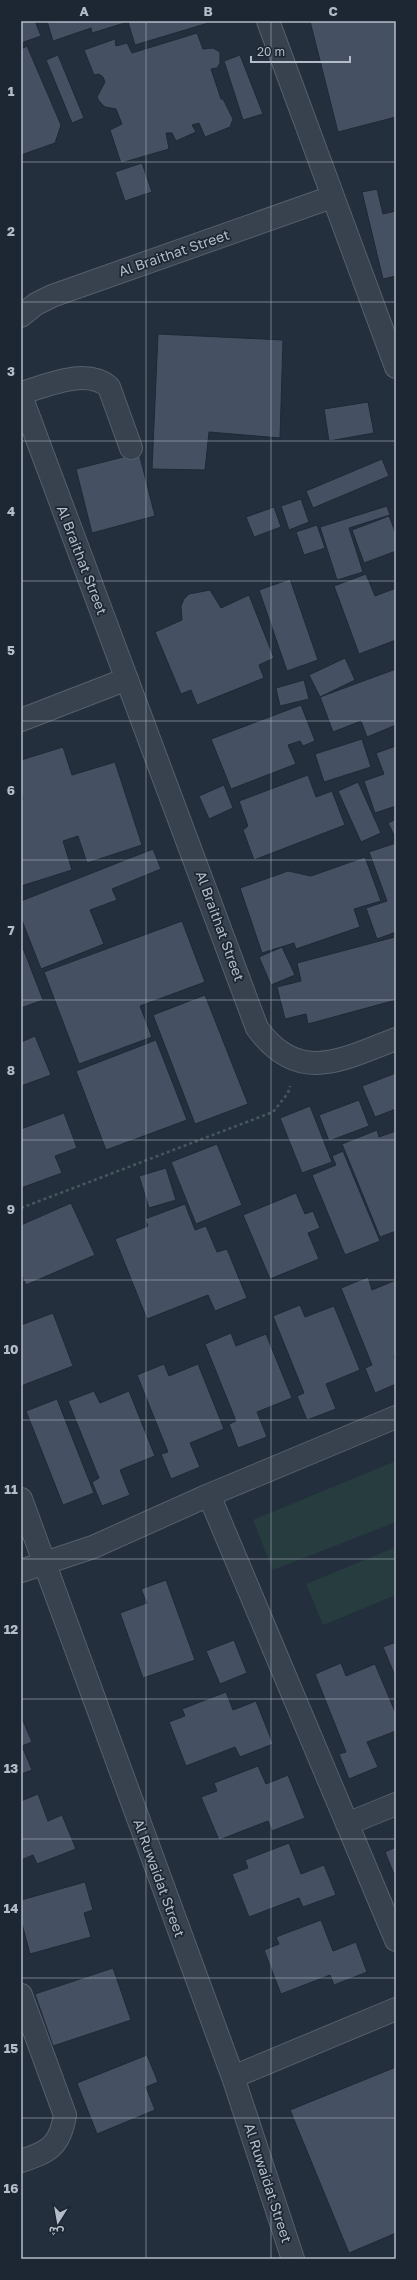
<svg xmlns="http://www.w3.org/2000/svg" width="417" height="2280" viewBox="0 0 417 2280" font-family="'Golos Text','Noto Sans Arabic',sans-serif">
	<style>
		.green { fill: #263c3f }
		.building { fill: #455162; stroke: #1f2835 }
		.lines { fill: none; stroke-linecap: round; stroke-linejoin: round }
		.minor-casing { stroke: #565f6c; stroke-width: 24 }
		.path { stroke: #44595c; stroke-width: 2.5; stroke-dasharray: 3 3; stroke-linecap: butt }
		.minor { stroke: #38414e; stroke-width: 22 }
		.grid { fill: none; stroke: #b4bcc9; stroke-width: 1; stroke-opacity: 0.55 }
		.labels { text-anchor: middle; stroke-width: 3.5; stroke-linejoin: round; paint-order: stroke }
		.street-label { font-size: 14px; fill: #b4bcc9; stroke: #1d2633 }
		.neatline { fill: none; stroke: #b4bcc9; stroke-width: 1.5 }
		.grid-label { font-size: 13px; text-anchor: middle; font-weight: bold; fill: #b4bcc9 }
	</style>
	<rect width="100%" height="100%" fill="#242f3e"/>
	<!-- green -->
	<path class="green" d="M 396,1461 L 396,1522 L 273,1570 L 253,1520 Z
		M 396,1547 L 396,1595 L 323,1625 L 306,1584 Z"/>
	<!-- building -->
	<path class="building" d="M 21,21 L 35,21 L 41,36 L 21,43 Z
		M 47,21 L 215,21 L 135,45 L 128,22 L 92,33 L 91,28 L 53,41 Z
		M 310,21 L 396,21 L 396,117 L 338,132 Z
		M 197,33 L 203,49 L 213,48 L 220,52 L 220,63 L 217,68 L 211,69 L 221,99 L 223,99 L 233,119 L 230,127 L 205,137 L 199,123 L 192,125 L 196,132 L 176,141 L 172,133 L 166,133 L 169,149 L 121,163 L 110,130 L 122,124 L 116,109 L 105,107 L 99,101 L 97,97 L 105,82 L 103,77 L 99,74 L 94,75 L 84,50 L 115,39 L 116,46 L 127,43 L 132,53 Z
		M 27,46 L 61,125 L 55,143 L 21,155 L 21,49 Z
		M 58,55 L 84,118 L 72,123 L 46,60 Z
		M 240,55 L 263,114 L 243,120 L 224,61 Z
		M 142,163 L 152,192 L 125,201 L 115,172 Z
		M 377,189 L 383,214 L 396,211 L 396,276 L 383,279 L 362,192 Z
		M 158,334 L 283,340 L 280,438 L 209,432 L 205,470 L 152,469 Z
		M 368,402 L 374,433 L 329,441 L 324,409 Z
		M 139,453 L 155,516 L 92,533 L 76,469 Z
		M 382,459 L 389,476 L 313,508 L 306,491 Z
		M 301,499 L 309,522 L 289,530 L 281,506 Z
		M 387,506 L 390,515 L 349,528 L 363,572 L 337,580 L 320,527 Z
		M 274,507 L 281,527 L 254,537 L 246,517 Z
		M 389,516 L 396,534 L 396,551 L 364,563 L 352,530 Z
		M 317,525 L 325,548 L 304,555 L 296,532 Z
		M 366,574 L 375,596 L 396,588 L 396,640 L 359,654 L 334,586 Z
		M 290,579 L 318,660 L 287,671 L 259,590 Z
		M 210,590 L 221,608 L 249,595 L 274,658 L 259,665 L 264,678 L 197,705 L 191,690 L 181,694 L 155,632 L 182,620 L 181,606 L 184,599 L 189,594 Z
		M 345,658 L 355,680 L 320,697 L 309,675 Z
		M 396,669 L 396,725 L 367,737 L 361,721 L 333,732 L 320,697 Z
		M 304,680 L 309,699 L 280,706 L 276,688 Z
		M 301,705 L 315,741 L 303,746 L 300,741 L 288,745 L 296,764 L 231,789 L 211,739 Z
		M 362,739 L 371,767 L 324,782 L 315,754 Z
		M 396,746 L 396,806 L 375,813 L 364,781 L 384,774 L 376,753 Z
		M 63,747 L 72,775 L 115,762 L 142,845 L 87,863 L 78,836 L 63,841 L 72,870 L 21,886 L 21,800 L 23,799 L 21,792 L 21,760 Z
		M 308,775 L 316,797 L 332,791 L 345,825 L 254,860 L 243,830 L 248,826 L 239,801 Z
		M 358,782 L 381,833 L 361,842 L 338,791 Z
		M 224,785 L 233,808 L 209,819 L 199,796 Z
		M 396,819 L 396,839 L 388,823 Z
		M 396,843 L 396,932 L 377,939 L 366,908 L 387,901 L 369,852 Z
		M 153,849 L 161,869 L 112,889 L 117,900 L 90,910 L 104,944 L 41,969 L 21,918 L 21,901 Z
		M 365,857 L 381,901 L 354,909 L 360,927 L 296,949 L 294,943 L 262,953 L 240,888 L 288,871 L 311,876 Z
		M 182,921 L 205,982 L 140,1006 L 152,1037 L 79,1064 L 44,972 Z
		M 395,937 L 396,1000 L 308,1024 L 306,1014 L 285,1019 L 277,987 L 301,981 L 297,963 Z
		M 21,943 L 43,1000 L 21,1008 Z
		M 282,947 L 295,975 L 271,985 L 259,957 Z
		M 205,995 L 248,1104 L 195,1124 L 153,1015 Z
		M 35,1036 L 51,1075 L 21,1086 L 21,1042 Z
		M 156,1040 L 187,1120 L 106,1150 L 76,1071 Z
		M 396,1073 L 396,1109 L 375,1117 L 362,1086 Z
		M 359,1100 L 369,1126 L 329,1141 L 319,1115 Z
		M 310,1106 L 332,1162 L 302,1173 L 280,1118 Z
		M 64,1113 L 77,1148 L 55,1156 L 62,1173 L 21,1188 L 21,1129 Z
		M 377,1130 L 379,1137 L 396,1131 L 396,1231 L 380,1237 L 342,1144 Z
		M 217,1144 L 242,1205 L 196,1224 L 171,1162 Z
		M 343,1151 L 380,1241 L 345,1255 L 312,1175 L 336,1165 L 332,1156 Z
		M 166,1168 L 176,1200 L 149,1208 L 139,1176 Z
		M 296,1193 L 305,1214 L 313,1211 L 320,1228 L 308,1233 L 319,1259 L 270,1279 L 243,1215 Z
		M 71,1203 L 95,1255 L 26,1285 L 21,1274 L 21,1225 Z
		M 185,1204 L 195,1230 L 206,1226 L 217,1252 L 227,1249 L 247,1298 L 215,1311 L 208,1295 L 147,1319 L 115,1239 L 148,1226 L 145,1219 Z
		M 368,1277 L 372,1290 L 396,1280 L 396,1355 L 394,1356 L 396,1362 L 396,1384 L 375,1393 L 365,1368 L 372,1365 L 341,1288 Z
		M 300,1305 L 305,1317 L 334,1306 L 360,1370 L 326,1384 L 336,1409 L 307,1420 L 297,1396 L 304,1393 L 273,1316 Z
		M 53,1313 L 73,1366 L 21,1386 L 21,1325 Z
		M 231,1333 L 236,1346 L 266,1334 L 292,1398 L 257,1412 L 267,1437 L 238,1448 L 229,1424 L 236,1421 L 205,1344 Z
		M 164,1364 L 169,1376 L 198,1364 L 224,1429 L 190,1443 L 200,1467 L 171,1479 L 161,1454 L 168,1452 L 137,1375 Z
		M 94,1391 L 100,1403 L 129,1391 L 155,1456 L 120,1470 L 130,1495 L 102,1506 L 92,1482 L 99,1478 L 68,1401 Z
		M 57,1399 L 94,1493 L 63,1505 L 26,1411 Z
		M 166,1580 L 195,1660 L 143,1678 L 120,1613 L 147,1603 L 141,1589 Z
		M 234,1640 L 247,1673 L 220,1684 L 206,1651 Z
		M 396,1642 L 396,1678 L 383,1647 Z
		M 341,1663 L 346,1676 L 375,1664 L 396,1714 L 396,1731 L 367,1742 L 378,1767 L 349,1779 L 339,1754 L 346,1752 L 315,1674 Z
		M 226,1692 L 233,1710 L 256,1701 L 273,1744 L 240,1757 L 235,1747 L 186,1766 L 169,1722 L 185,1716 L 182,1709 Z
		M 21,1716 L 32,1742 L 22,1746 L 32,1770 L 21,1774 Z
		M 258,1766 L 266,1784 L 288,1775 L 305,1818 L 272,1831 L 268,1821 L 219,1840 L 201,1797 L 217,1791 L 214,1783 Z
		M 38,1794 L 48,1821 L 62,1815 L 76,1849 L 37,1864 L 33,1855 L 21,1860 L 21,1801 Z
		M 289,1843 L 301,1874 L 324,1865 L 336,1895 L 303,1907 L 299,1898 L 249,1917 L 232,1874 L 248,1868 L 245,1860 Z
		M 396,1847 L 396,1879 L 385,1852 Z
		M 85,1882 L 93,1910 L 84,1913 L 91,1937 L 30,1954 L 21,1920 L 21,1900 Z
		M 321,1920 L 333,1951 L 356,1942 L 367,1972 L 334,1985 L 330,1975 L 281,1994 L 264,1950 L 279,1944 L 276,1937 Z
		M 113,1968 L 131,2020 L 53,2046 L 35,1994 Z
		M 147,2055 L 158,2082 L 146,2087 L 155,2110 L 97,2134 L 77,2083 Z
		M 396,2067 L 396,2233 L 349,2253 L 290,2110 Z"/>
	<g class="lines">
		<defs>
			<path id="minor" d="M 268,21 L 396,367
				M 21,316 L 36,304 L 52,296 L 332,197
				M 21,393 C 47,386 86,367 109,387 L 131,448
				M 21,396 L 257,1028 C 299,1085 341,1060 396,1039
				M 21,720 L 127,679
				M 209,1495 L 396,1940
				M 21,1499 L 233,2077 L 293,2259
				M 21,1571 L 93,1547 L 209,1495 L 396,1417
				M 347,1824 L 396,1804
				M 21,1995 L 65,2115 C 60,2146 49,2152 21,2161
				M 233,2077 L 396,2009"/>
		</defs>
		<!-- minor casing -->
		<use href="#minor" class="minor-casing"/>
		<!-- path -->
		<path class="path" d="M 21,1208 L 273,1112 L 288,1093 L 290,1086"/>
		<!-- minor -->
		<use href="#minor" class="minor"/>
	</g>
	<!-- grid -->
	<path class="grid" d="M 146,21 L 146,2259M 271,21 L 271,2259M 21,162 L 396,162M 21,302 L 396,302M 21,441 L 396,441M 21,581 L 396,581M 21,721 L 396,721M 21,860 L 396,860M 21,1000 L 396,1000M 21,1140 L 396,1140M 21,1280 L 396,1280M 21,1420 L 396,1420M 21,1559 L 396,1559M 21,1699 L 396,1699M 21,1839 L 396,1839M 21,1978 L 396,1978M 21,2118 L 396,2118"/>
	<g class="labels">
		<!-- street labels -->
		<g class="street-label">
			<text transform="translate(174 253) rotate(-19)" y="5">Al Braithat Street</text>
			<text transform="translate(82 560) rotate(69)" y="5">Al Braithat Street</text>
			<text transform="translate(220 926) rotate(70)" y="5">Al Braithat Street</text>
			<text transform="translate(159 1878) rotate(70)" y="5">Al Ruwaidat Street</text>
			<text transform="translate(268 2183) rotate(72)" y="5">Al Ruwaidat Street</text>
		</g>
	</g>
	<!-- border -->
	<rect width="417" height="2280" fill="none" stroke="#1d2633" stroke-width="44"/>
	<!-- north arrow -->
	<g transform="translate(58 2222) rotate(191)" stroke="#1d2633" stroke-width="3" paint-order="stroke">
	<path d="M0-3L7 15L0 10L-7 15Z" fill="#b4bcc9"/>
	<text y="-6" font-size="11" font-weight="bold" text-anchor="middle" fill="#b4bcc9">ش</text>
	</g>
	<!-- scale -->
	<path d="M251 56v6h99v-6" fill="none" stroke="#b4bcc9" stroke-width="2"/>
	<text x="257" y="56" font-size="12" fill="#b4bcc9" stroke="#1d2633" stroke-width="3" paint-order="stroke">20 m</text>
	<rect x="22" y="22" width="373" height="2236" class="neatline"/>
	<g class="grid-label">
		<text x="84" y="16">A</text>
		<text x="208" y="16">B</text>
		<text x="333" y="16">C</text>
		<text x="11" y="96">1</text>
		<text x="11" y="236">2</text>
		<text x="11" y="376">3</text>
		<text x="11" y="516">4</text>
		<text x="11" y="655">5</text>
		<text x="11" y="795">6</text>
		<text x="11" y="935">7</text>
		<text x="11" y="1075">8</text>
		<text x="11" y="1214">9</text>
		<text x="11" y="1354">10</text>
		<text x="11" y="1494">11</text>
		<text x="11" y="1634">12</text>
		<text x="11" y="1773">13</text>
		<text x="11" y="1913">14</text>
		<text x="11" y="2053">15</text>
		<text x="11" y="2193">16</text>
	</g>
</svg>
